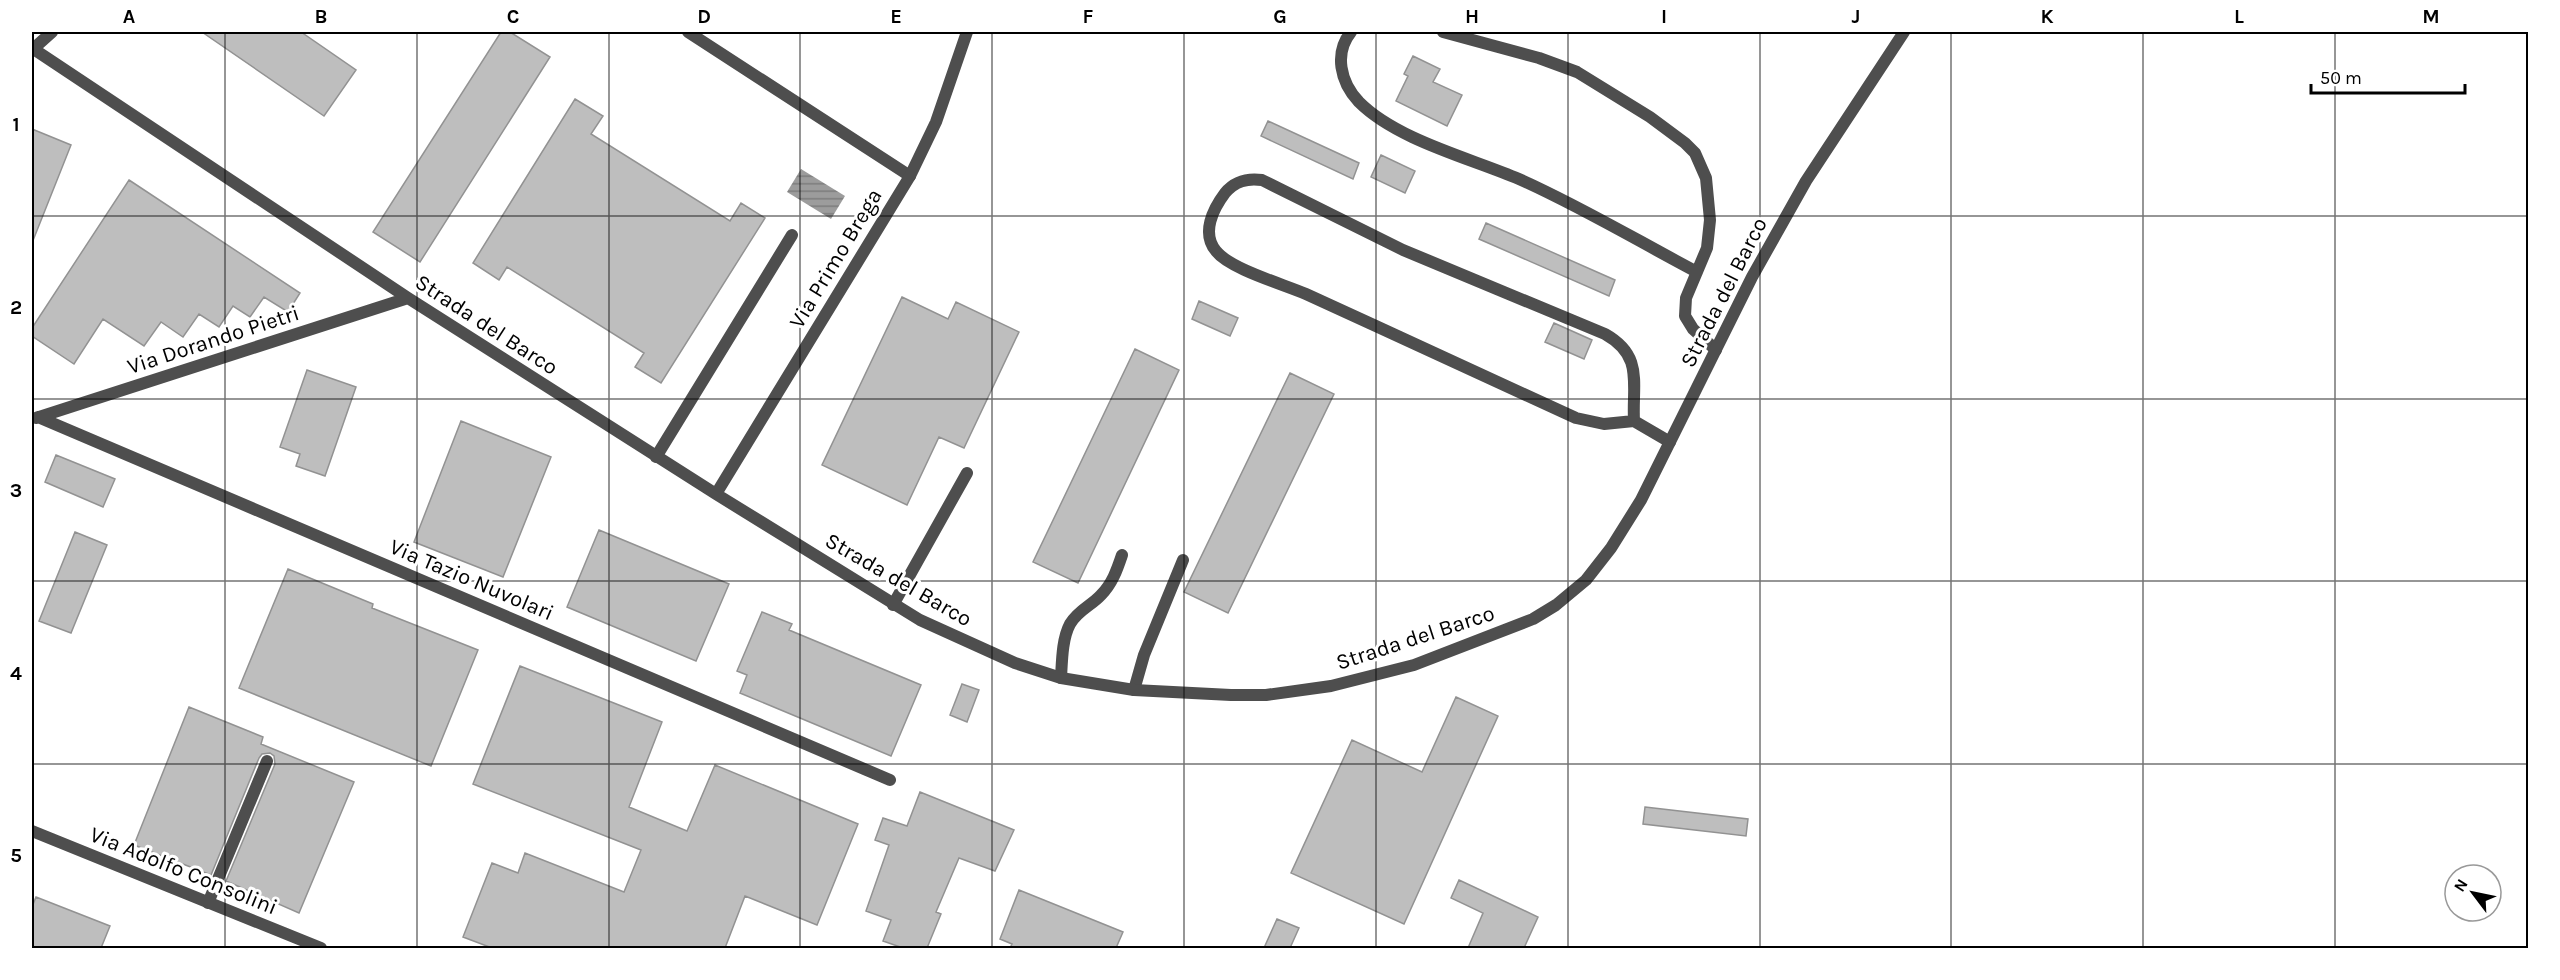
<svg xmlns="http://www.w3.org/2000/svg" width="2560" height="980" viewBox="0 0 2560 980" font-family="Karla,sans-serif">
	<style>
		.water { fill: url(#water-rules) }
		.building { fill: #bebebe; stroke: #929292; stroke-width: 1.5 }
		.lines { fill: none; stroke-linecap: round; stroke-linejoin: round }
		.lane { stroke: #4e4e4e; stroke-width: 12 }
		.street { stroke: #4e4e4e; stroke-width: 12 }
		.grid { fill: none; stroke: #000; stroke-width: 1.5; stroke-opacity: 0.55 }
		.labels { text-anchor: middle; stroke-width: 6; stroke-linejoin: round; paint-order: stroke }
		.street-label { font-size: 22px; fill: #000; stroke: #fff }
		.neatline { fill: none; stroke: #000; stroke-width: 2 }
		.grid-label { font-size: 20px; text-anchor: middle; font-weight: bold; fill: #000 }
	</style>
	<defs>
		<pattern id="water-rules" width="6" height="5" patternUnits="userSpaceOnUse" patternTransform="scale(1.5)"><rect width="6" height="5" fill="#9c9c9c"/><path d="M0 2.5h6" fill="none" stroke="#7d7d7d"/></pattern>
	</defs>
	<rect width="100%" height="100%" fill="#fff"/>
	<!-- water -->
	<path class="water" d="M 801,169 L 845,196 L 831,219 L 787,192 Z"/>
	<!-- building -->
	<path class="building" d="M 202,32 L 301,32 L 356,70 L 324,116 Z
		M 501,32 L 510,32 L 550,57 L 420,262 L 373,232 Z
		M 1413,56 L 1440,69 L 1433,82 L 1462,95 L 1447,126 L 1396,101 L 1408,76 L 1404,74 Z
		M 575,99 L 603,116 L 591,134 L 730,221 L 741,203 L 765,218 L 661,383 L 635,367 L 644,353 L 507,267 L 499,280 L 473,263 Z
		M 1268,121 L 1359,163 L 1353,179 L 1261,136 Z
		M 32,129 L 71,145 L 32,243 Z
		M 1381,155 L 1415,171 L 1405,193 L 1371,177 Z
		M 129,180 L 300,293 L 288,312 L 264,297 L 250,317 L 233,306 L 219,327 L 199,314 L 183,337 L 161,322 L 144,346 L 103,319 L 74,364 L 32,336 L 32,328 Z
		M 1486,223 L 1615,280 L 1609,296 L 1479,239 Z
		M 902,297 L 948,319 L 956,302 L 1019,332 L 964,448 L 939,437 L 907,505 L 822,465 Z
		M 1199,301 L 1238,318 L 1230,336 L 1192,319 Z
		M 1554,323 L 1592,340 L 1584,359 L 1545,342 Z
		M 1135,349 L 1179,370 L 1078,583 L 1033,562 Z
		M 307,370 L 356,387 L 325,476 L 296,466 L 300,454 L 280,447 Z
		M 1290,373 L 1334,394 L 1228,613 L 1184,592 Z
		M 461,421 L 551,457 L 503,577 L 414,542 Z
		M 56,455 L 115,479 L 103,507 L 45,482 Z
		M 599,530 L 729,584 L 696,661 L 567,607 Z
		M 75,532 L 107,545 L 71,633 L 39,621 Z
		M 288,569 L 373,604 L 372,608 L 478,650 L 431,766 L 239,688 Z
		M 762,612 L 792,624 L 789,630 L 921,685 L 891,756 L 740,693 L 747,675 L 737,671 Z
		M 520,666 L 662,722 L 629,807 L 687,831 L 715,765 L 858,824 L 817,925 L 745,896 L 725,948 L 492,948 L 463,937 L 492,863 L 518,873 L 525,853 L 624,892 L 641,850 L 473,784 Z
		M 962,684 L 979,690 L 967,722 L 950,715 Z
		M 1456,697 L 1498,716 L 1404,924 L 1291,873 L 1352,740 L 1422,772 Z
		M 189,707 L 263,737 L 261,744 L 354,782 L 299,913 L 226,881 L 275,764 L 274,756 L 270,753 L 262,754 L 259,758 L 211,875 L 134,845 Z
		M 920,792 L 1014,830 L 995,871 L 959,858 L 936,912 L 941,914 L 927,948 L 903,948 L 883,941 L 891,920 L 866,911 L 889,845 L 875,840 L 883,818 L 907,826 Z
		M 1645,807 L 1748,819 L 1746,836 L 1643,824 Z
		M 1459,880 L 1538,917 L 1524,948 L 1468,948 L 1483,913 L 1451,898 Z
		M 1019,890 L 1123,932 L 1116,948 L 1010,948 L 1012,944 L 1000,939 Z
		M 36,897 L 110,926 L 101,948 L 32,948 L 32,907 Z
		M 1277,919 L 1299,928 L 1290,948 L 1264,948 Z"/>
	<g class="lines">
		<!-- lane -->
		<path class="lane" d="M 688,32 L 910,176
			M 1351,32 C 1334,53 1340,82 1359,102 C 1397,140 1470,158 1519,179 C 1580,206 1638,241 1697,272
			M 1443,32 L 1539,58 L 1577,72 L 1650,117 L 1685,143 L 1695,153 L 1706,178 L 1710,220 L 1707,248 L 1686,298 L 1685,316 L 1693,329 L 1716,350
			M 33,49 L 52,32
			M 1634,421 L 1604,424 L 1576,418 C 1485,377 1396,335 1306,294 C 1283,284 1230,269 1216,251 C 1201,233 1213,209 1225,193 C 1235,181 1247,178 1262,180 L 1403,250 L 1605,334 C 1644,356 1632,383 1634,421 L 1670,442
			M 656,457 L 792,235
			M 893,605 L 967,473
			M 1061,678 C 1062,661 1062,639 1070,624 C 1078,610 1091,606 1101,595 C 1112,584 1117,570 1122,555
			M 1134,690 L 1144,655 L 1183,560
			M 208,903 L 267,761"/>
		<!-- street -->
		<path class="street" d="M 32,48 L 408,298 L 716,494 L 920,620 L 1015,663 L 1061,678 L 1134,690 L 1231,695 L 1266,695 L 1331,686 L 1414,665 L 1533,619 L 1556,605 L 1586,580 L 1611,548 L 1641,500 L 1752,277 L 1806,181 L 1904,32
			M 38,417 L 890,780
			M 36,418 L 408,298
			M 716,494 L 910,176 L 936,122 L 967,32
			M 32,831 L 321,948"/>
	</g>
	<!-- grid -->
	<path class="grid" d="M 225,32 L 225,948M 417,32 L 417,948M 609,32 L 609,948M 800,32 L 800,948M 992,32 L 992,948M 1184,32 L 1184,948M 1376,32 L 1376,948M 1568,32 L 1568,948M 1760,32 L 1760,948M 1951,32 L 1951,948M 2143,32 L 2143,948M 2335,32 L 2335,948M 32,216 L 2528,216M 32,399 L 2528,399M 32,581 L 2528,581M 32,764 L 2528,764"/>
	<g class="labels">
		<!-- street labels -->
		<g class="street-label">
			<text transform="translate(835 258) rotate(-59)" y="8">Via Primo Brega</text>
			<text transform="translate(1723 292) rotate(-63)" y="8">Strada del Barco</text>
			<text transform="translate(487 324) rotate(33)" y="8">Strada del Barco</text>
			<text transform="translate(213 339) rotate(-18)" y="8">Via Dorando Pietri</text>
			<text transform="translate(472 579) rotate(23)" y="8">Via Tazio Nuvolari</text>
			<text transform="translate(899 579) rotate(30)" y="8">Strada del Barco</text>
			<text transform="translate(1415 637) rotate(-18)" y="8">Strada del Barco</text>
			<text transform="translate(184 870) rotate(22)" y="8">Via Adolfo Consolini</text>
		</g>
	</g>
	<!-- border -->
	<rect width="2560" height="980" fill="none" stroke="#ffffff" stroke-width="66"/>
	<!-- north arrow -->
	<g transform="translate(2473 893) rotate(302)"><circle r="28" fill="#ffffff" stroke="#999999" stroke-width="1.5"/>
	<path d="M0-4.5L10 22L0 15L-10 22Z" fill="#000000"/>
	<text y="-9" font-size="16" font-weight="bold" text-anchor="middle" fill="#000000">N</text>
	</g>
	<!-- scale -->
	<path d="M2311 84v9h154v-9" fill="none" stroke="#000000" stroke-width="3"/>
	<text x="2320" y="84" font-size="18" fill="#000000" stroke="#ffffff" stroke-width="4.5" paint-order="stroke">50 m</text>
	<rect x="33" y="33" width="2494" height="914" class="neatline"/>
	<g class="grid-label">
		<text x="129" y="23">A</text>
		<text x="321" y="23">B</text>
		<text x="513" y="23">C</text>
		<text x="704" y="23">D</text>
		<text x="896" y="23">E</text>
		<text x="1088" y="23">F</text>
		<text x="1280" y="23">G</text>
		<text x="1472" y="23">H</text>
		<text x="1664" y="23">I</text>
		<text x="1856" y="23">J</text>
		<text x="2047" y="23">K</text>
		<text x="2239" y="23">L</text>
		<text x="2431" y="23">M</text>
		<text x="16" y="131">1</text>
		<text x="16" y="314">2</text>
		<text x="16" y="497">3</text>
		<text x="16" y="680">4</text>
		<text x="16" y="862">5</text>
	</g>
</svg>
